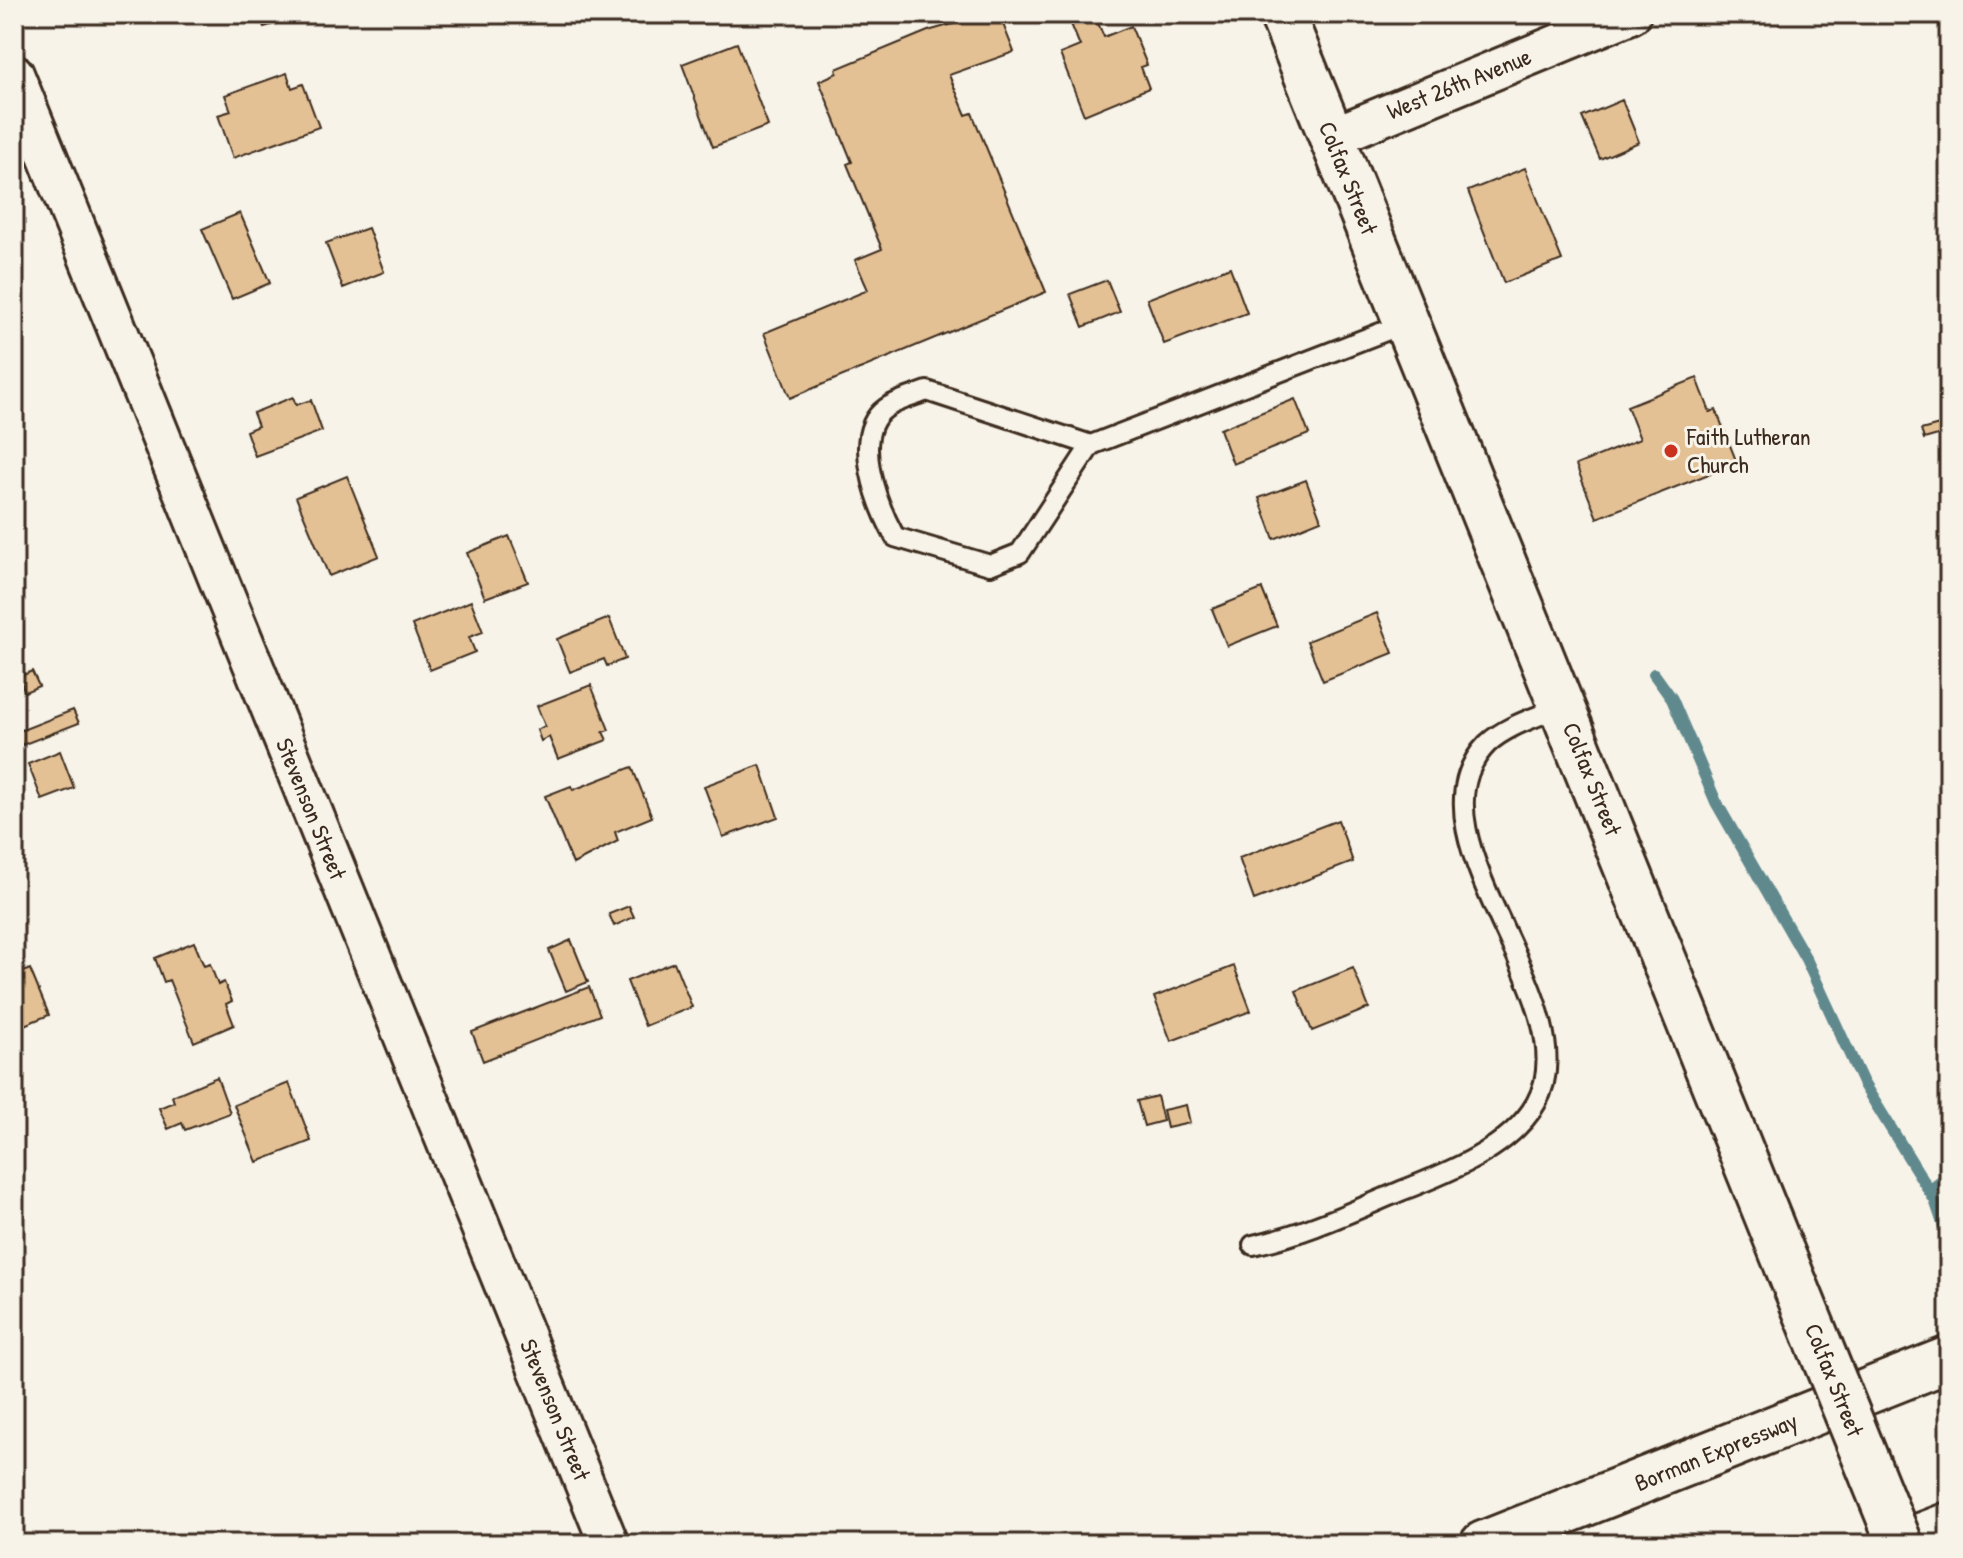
<svg xmlns="http://www.w3.org/2000/svg" width="1963" height="1558" viewBox="0 0 1963 1558" font-family="'Patrick Hand',sans-serif">
	<style>
		.lines { fill: none; stroke-linecap: round; stroke-linejoin: round }
		.stream { stroke: #61898e; stroke-width: 12 }
		.building { fill: #e4c195; stroke: #3b2a1e; stroke-width: 2 }
		.service-casing { stroke: #3b2a1e; stroke-width: 24 }
		.minor-casing { stroke: #3b2a1e; stroke-width: 44 }
		.tertiary-casing { stroke: #3b2a1e; stroke-width: 50 }
		.motorway-casing { stroke: #3b2a1e; stroke-width: 50 }
		.service { stroke: #f7f3e8; stroke-width: 18 }
		.minor { stroke: #f7f3e8; stroke-width: 38 }
		.tertiary { stroke: #f7f3e8; stroke-width: 44 }
		.motorway { stroke: #f7f3e8; stroke-width: 44 }
		.tertiary-bridge-casing { stroke: #3b2a1e; stroke-width: 50; stroke-linecap: butt }
		.tertiary-bridge { stroke: #f7f3e8; stroke-width: 44 }
		.poi-dot { fill: #c8321e; stroke: #f7f3e8; stroke-width: 3 }
		.labels { text-anchor: middle; stroke-width: 6; stroke-linejoin: round; paint-order: stroke }
		.street-label { font-size: 24px; fill: #3b2a1e; stroke: #f7f3e8 }
		.poi-label { font-size: 24px; fill: #3b2a1e; stroke: #f7f3e8; text-anchor: start }
	</style>
	<rect width="100%" height="100%" fill="#f7f3e8"/>
	<filter id="ink" filterUnits="userSpaceOnUse"><feTurbulence type="fractalNoise" baseFrequency=".0125" numOctaves="2"/><feDisplacementMap in="SourceGraphic" scale="16" xChannelSelector="R" yChannelSelector="G"/><feConvolveMatrix kernelMatrix="1 2 1 2 8 2 1 2 1" color-interpolation-filters="sRGB"/></filter>
	<g filter="url(#ink)">
		<g class="lines">
			<!-- stream -->
			<path class="stream" d="M 1654,674 L 1672,699 L 1716,802 L 1806,959 L 1863,1083 L 1935,1200 L 1949,1241
				M 1929,1191 L 1949,1176"/>
		</g>
		<!-- building -->
		<path class="building" d="M 258,14 L 309,14 L 264,27 Z
			M 988,14 L 999,14 L 1014,52 L 949,75 L 966,115 L 972,113 L 1046,292 L 790,398 L 764,333 L 868,290 L 855,260 L 882,249 L 847,164 L 852,162 L 819,81 L 837,73 L 836,69 L 928,31 Z
			M 1067,14 L 1094,14 L 1104,37 L 1131,26 L 1147,65 L 1141,67 L 1149,88 L 1084,115 L 1060,54 L 1080,46 Z
			M 737,43 L 768,126 L 713,147 L 682,64 Z
			M 287,73 L 292,88 L 303,84 L 319,127 L 233,158 L 218,115 L 231,111 L 225,95 Z
			M 1622,100 L 1639,142 L 1600,159 L 1582,117 Z
			M 1525,168 L 1562,260 L 1504,283 L 1468,191 Z
			M 240,213 L 270,283 L 232,299 L 202,229 Z
			M 368,228 L 384,272 L 343,288 L 326,243 Z
			M 1230,267 L 1247,313 L 1164,344 L 1147,299 Z
			M 1107,280 L 1120,312 L 1083,327 L 1070,294 Z
			M 1697,378 L 1710,412 L 1716,410 L 1737,463 L 1597,518 L 1576,465 L 1640,439 L 1627,406 Z
			M 293,397 L 296,405 L 311,400 L 322,431 L 255,456 L 246,431 L 258,426 L 253,413 Z
			M 1295,399 L 1309,434 L 1233,464 L 1220,429 Z
			M 1943,424 L 1945,433 L 1924,439 L 1921,430 Z
			M 347,476 L 379,556 L 329,576 L 296,497 Z
			M 1306,480 L 1321,520 L 1274,539 L 1259,498 Z
			M 509,536 L 528,582 L 485,598 L 467,553 Z
			M 1262,589 L 1277,626 L 1227,646 L 1212,609 Z
			M 471,601 L 483,632 L 469,637 L 475,652 L 430,670 L 412,625 Z
			M 1377,613 L 1393,653 L 1323,681 L 1307,641 Z
			M 609,618 L 625,659 L 607,666 L 604,659 L 570,672 L 557,639 Z
			M 32,671 L 39,686 L 25,692 L 19,677 Z
			M 591,685 L 609,730 L 603,732 L 607,740 L 558,759 L 549,737 L 541,741 L 537,730 L 545,726 L 537,706 Z
			M 73,710 L 79,723 L 22,745 L 17,732 Z
			M 60,751 L 74,788 L 42,800 L 28,764 Z
			M 760,765 L 778,817 L 723,837 L 704,786 Z
			M 632,767 L 652,817 L 615,832 L 618,841 L 573,864 L 545,796 L 571,786 L 573,790 Z
			M 1338,820 L 1353,862 L 1254,900 L 1239,858 Z
			M 629,906 L 634,917 L 614,926 L 609,914 Z
			M 571,940 L 588,982 L 566,991 L 549,950 Z
			M 194,942 L 204,966 L 210,964 L 218,985 L 224,982 L 232,1001 L 226,1004 L 234,1025 L 194,1042 L 169,980 L 164,982 L 155,958 Z
			M 674,962 L 692,1007 L 645,1026 L 627,981 Z
			M 1234,966 L 1251,1011 L 1171,1041 L 1154,997 Z
			M 1353,968 L 1369,1008 L 1312,1031 L 1296,991 Z
			M 30,969 L 49,1015 L 14,1029 L 14,976 Z
			M 589,987 L 600,1015 L 483,1061 L 472,1032 Z
			M 217,1077 L 230,1113 L 185,1130 L 182,1123 L 168,1129 L 159,1108 L 174,1102 L 172,1096 Z
			M 289,1083 L 311,1141 L 257,1162 L 234,1105 Z
			M 1157,1096 L 1163,1121 L 1144,1126 L 1137,1101 Z
			M 1186,1105 L 1190,1123 L 1167,1128 L 1163,1110 Z"/>
		<g class="lines">
			<defs>
				<path id="service" d="M 1091,445 L 1020,553 L 990,565 L 895,537 C 878,506 849,434 886,408 C 897,400 915,396 927,391 L 1091,445 L 1406,323
					M 1253,1245 C 1305,1234 1353,1211 1401,1191 C 1447,1173 1511,1148 1536,1103 C 1593,1003 1399,834 1487,744 C 1507,725 1538,717 1563,706"/>
				<path id="minor" d="M 14,74 L 609,1544
					M 1332,137 L 1631,14"/>
				<path id="tertiary" d="M 1282,14 L 1787,1265"/>
				<path id="motorway" d="M 1483,1544 L 1949,1359
					M 1900,1544 L 1949,1525"/>
			</defs>
			<!-- service casing -->
			<use href="#service" class="service-casing"/>
			<!-- minor casing -->
			<use href="#minor" class="minor-casing"/>
			<!-- tertiary casing -->
			<use href="#tertiary" class="tertiary-casing"/>
			<!-- motorway casing -->
			<use href="#motorway" class="motorway-casing"/>
			<!-- service -->
			<use href="#service" class="service"/>
			<!-- minor -->
			<use href="#minor" class="minor"/>
			<!-- tertiary -->
			<use href="#tertiary" class="tertiary"/>
			<!-- motorway -->
			<use href="#motorway" class="motorway"/>
			<defs>
				<path id="tertiary-bridge" d="M 1787,1265 L 1900,1544"/>
			</defs>
			<!-- tertiary-bridge casing -->
			<use href="#tertiary-bridge" class="tertiary-bridge-casing"/>
			<!-- tertiary-bridge -->
			<use href="#tertiary-bridge" class="tertiary-bridge"/>
		</g>
	</g>
	<!-- markers -->
	<circle class="poi-dot" cx="1671" cy="451" r="8"/>
	<g class="labels">
		<!-- street labels -->
		<g class="street-label">
			<text transform="translate(1459 84) rotate(-22)" y="8">West 26th Avenue</text>
			<text transform="translate(1348 178) rotate(68)" y="8">Colfax Street</text>
			<text transform="translate(1592 779) rotate(68)" y="8">Colfax Street</text>
			<text transform="translate(311 809) rotate(68)" y="8">Stevenson Street</text>
			<text transform="translate(1834 1380) rotate(68)" y="8">Colfax Street</text>
			<text transform="translate(555 1410) rotate(68)" y="8">Stevenson Street</text>
			<text transform="translate(1716 1452) rotate(-22)" y="8">Borman Expressway</text>
		</g>
		<!-- poi labels -->
		<g class="poi-label">
			<text x="1687" y="445">Faith Lutheran<tspan x="1687" dy="28">Church</tspan></text>
		</g>
	</g>
	<!-- margin -->
	<rect width="1963" height="1558" fill="none" stroke="#f7f3e8" stroke-width="48"/>
	<rect x="24" y="24" width="1915" height="1510" fill="none" stroke="#3b2a1e" stroke-width="3" filter="url(#ink)"/>
</svg>
